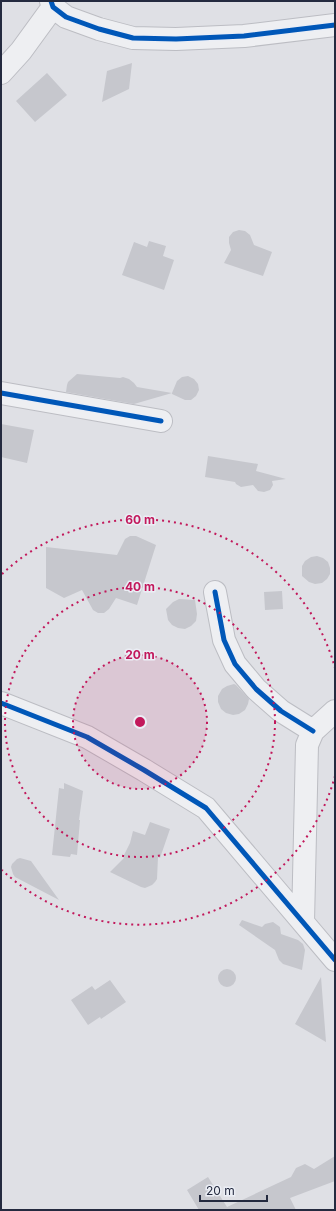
<svg xmlns="http://www.w3.org/2000/svg" width="336" height="1211" viewBox="0 0 336 1211" font-family="Inter,sans-serif">
	<style>
		.building { fill: #c6c7cd }
		.lines { fill: none; stroke-linecap: round; stroke-linejoin: round }
		.minor-casing { stroke: #bcbdc3; stroke-width: 24 }
		.minor { stroke: #eeeff2; stroke-width: 22 }
		.cycleway-casing { stroke: #ebeef5; stroke-width: 8 }
		.cycleway { stroke: #0057b8; stroke-width: 5 }
		.ring { fill: none; stroke: #c2185b; stroke-width: 2; stroke-dasharray: 2 4 }
		.centre { fill: #c2185b; stroke: #ebeef5; stroke-width: 2 }
		.ring-label { font-size: 12px; text-anchor: middle; font-weight: bold; fill: #c2185b; stroke: #ebeef5; stroke-width: 3; stroke-linejoin: round; paint-order: stroke }
	</style>
	<rect width="100%" height="100%" fill="#dfe0e5"/>
	<!-- building -->
	<path class="building" d="M 132,63 L 129,89 L 102,102 L 107,71 Z
		M 47,73 L 67,95 L 35,122 L 16,101 Z
		M 239,230 L 245,231 L 250,235 L 254,245 L 272,252 L 263,276 L 224,263 L 231,250 L 229,243 L 229,237 L 233,232 Z
		M 149,241 L 166,246 L 163,256 L 174,260 L 164,290 L 122,275 L 134,242 L 147,247 Z
		M 77,374 L 120,378 L 123,377 L 129,379 L 134,383 L 137,387 L 172,393 L 177,381 L 182,377 L 188,376 L 194,379 L 198,384 L 199,390 L 196,396 L 191,400 L 185,400 L 172,394 L 172,393 L 134,404 L 66,392 L 67,385 L 68,382 Z
		M 1,424 L 34,430 L 27,463 L 1,457 Z
		M 208,456 L 258,464 L 256,471 L 286,479 L 272,481 L 273,485 L 270,490 L 264,492 L 258,491 L 253,485 L 241,487 L 236,484 L 235,482 L 205,477 Z
		M 130,536 L 136,536 L 156,545 L 137,605 L 116,598 L 109,609 L 104,613 L 98,613 L 93,610 L 82,590 L 64,598 L 46,588 L 46,547 L 117,555 L 125,539 Z
		M 317,556 L 323,558 L 328,562 L 330,568 L 330,574 L 327,579 L 322,583 L 315,584 L 309,582 L 302,576 L 302,566 L 305,561 L 311,557 Z
		M 282,591 L 283,609 L 265,610 L 264,592 Z
		M 179,599 L 195,600 L 197,614 L 196,621 L 191,626 L 185,629 L 178,628 L 172,625 L 168,620 L 166,609 L 173,602 Z
		M 234,684 L 236,685 L 249,699 L 248,704 L 245,710 L 239,714 L 233,715 L 226,713 L 221,709 L 218,702 L 218,696 L 222,689 L 227,686 Z
		M 64,783 L 83,791 L 79,820 L 80,820 L 77,855 L 71,854 L 70,857 L 52,855 L 59,788 L 64,789 Z
		M 150,822 L 170,829 L 160,858 L 158,857 L 157,879 L 155,882 L 152,885 L 145,888 L 141,887 L 110,872 L 124,858 L 123,857 L 130,843 L 133,831 L 145,835 Z
		M 20,858 L 31,861 L 59,900 L 15,877 L 13,874 L 11,867 L 12,864 L 17,859 Z
		M 242,920 L 262,927 L 265,924 L 273,922 L 280,927 L 281,934 L 298,940 L 303,944 L 305,950 L 302,970 L 283,964 L 279,960 L 275,950 L 239,925 Z
		M218 978a9 9 0 1 1 18 0a9 9 0 1 1-18 0Z
		M 321,977 L 326,1042 L 295,1024 Z
		M 110,980 L 126,1002 L 101,1019 L 100,1017 L 88,1025 L 71,1000 L 92,986 L 95,990 Z
		M 335,1156 L 335,1181 L 290,1198 L 296,1210 L 199,1210 L 187,1190 L 208,1177 L 227,1207 L 291,1177 L 296,1168 L 305,1164 L 314,1169 Z"/>
	<g class="lines">
		<defs>
			<path id="minor" d="M 51,1 L 53,7 L 66,17 L 99,29 L 133,38 L 176,39 L 244,36 L 335,25
				M 1,73 L 21,51 L 53,7
				M 1,393 L 161,421
				M 215,592 L 224,640 L 235,664 L 256,689 L 281,711 L 313,731
				M 1,703 L 87,737 L 144,770 L 206,808 L 335,960
				M 303,922 L 307,745 L 313,731 L 335,711"/>
		</defs>
		<!-- minor casing -->
		<use href="#minor" class="minor-casing"/>
		<!-- minor -->
		<use href="#minor" class="minor"/>
		<defs>
			<path id="cycleway" d="M 51,1 L 53,7 L 66,17 L 99,29 L 133,38 L 176,39 L 244,36 L 335,25
				M 1,393 L 161,421
				M 215,592 L 224,640 L 235,664 L 256,689 L 281,711 L 313,731
				M 1,703 L 87,737 L 144,770 L 206,808 L 335,960"/>
		</defs>
		<!-- cycleway casing -->
		<use href="#cycleway" class="cycleway-casing"/>
		<!-- cycleway -->
		<use href="#cycleway" class="cycleway"/>
	</g>
	<!-- distance rings -->
	<circle cx="140" cy="722" r="67" fill="#c2185b" fill-opacity=".12"/>
	<g class="ring">
		<circle cx="140" cy="722" r="67"/>
		<circle cx="140" cy="722" r="135"/>
		<path d="M335 776A202 202 0 0 1 2 870M2 574A202 202 0 0 1 335 668"/>
	</g>
	<circle cx="140" cy="722" r="6" class="centre"/>
	<g class="ring-label">
		<text x="140" y="524">60 m</text>
		<text x="140" y="591">40 m</text>
		<text x="140" y="659">20 m</text>
	</g>
	<!-- border -->
	<rect width="336" height="1211" fill="none" stroke="#242a3f" stroke-width="4"/>
	<!-- scale -->
	<path d="M200 1195v6h67v-6" fill="none" stroke="#242a3f" stroke-width="2"/>
	<text x="206" y="1195" font-size="12" fill="#242a3f" stroke="#ebeef5" stroke-width="3" paint-order="stroke">20 m</text>
</svg>
